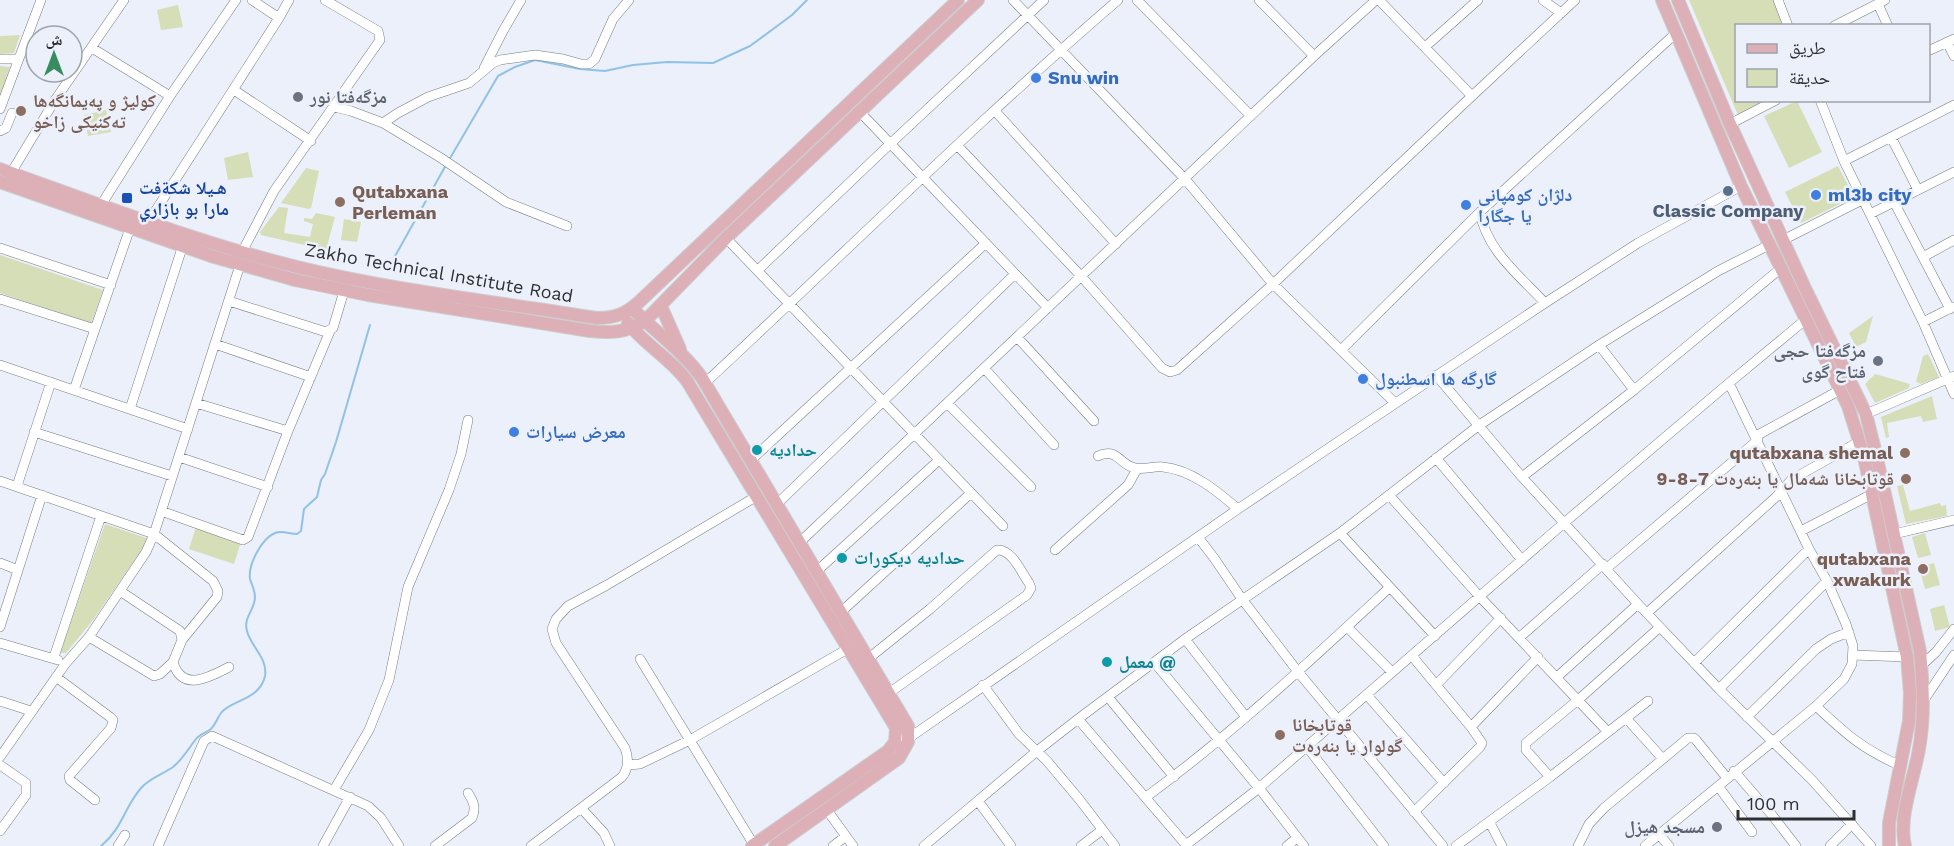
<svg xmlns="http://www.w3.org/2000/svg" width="1954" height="846" viewBox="0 0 1954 846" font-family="'Work Sans','Noto Naskh Arabic',sans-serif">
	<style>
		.green { fill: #d6deb8 }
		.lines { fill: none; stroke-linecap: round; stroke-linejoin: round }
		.stream { stroke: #91c2e6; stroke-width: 2 }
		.minor-casing { stroke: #777b84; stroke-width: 10 }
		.major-casing { stroke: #cdcdce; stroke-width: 14 }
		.minor { stroke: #fff; stroke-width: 9 }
		.major { stroke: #dcb0b6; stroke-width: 12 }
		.shop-dot { fill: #3f7fe0; stroke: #ebf0fa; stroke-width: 2 }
		.worship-dot { fill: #6b7280; stroke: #ebf0fa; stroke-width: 2 }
		.education-dot { fill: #8d6e63; stroke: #ebf0fa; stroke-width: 2 }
		.service-dot { fill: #5c6f8a; stroke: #ebf0fa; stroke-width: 2 }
		.transit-dot { fill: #1a4fb4; stroke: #ebf0fa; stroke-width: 2 }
		.culture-dot { fill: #0f9aa8; stroke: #ebf0fa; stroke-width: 2 }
		.labels { text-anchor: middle; stroke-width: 5; stroke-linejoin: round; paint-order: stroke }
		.shop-label { font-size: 18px; font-weight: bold; fill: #366cbe; stroke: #ebf0fa; text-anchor: start }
		.worship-label { font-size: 18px; font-weight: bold; fill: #5b616d; stroke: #ebf0fa; text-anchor: end }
		.education-label { font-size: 18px; font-weight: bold; fill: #785e54; stroke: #ebf0fa; text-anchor: start }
		.transit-label { font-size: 18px; font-weight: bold; fill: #164399; stroke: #ebf0fa; text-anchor: start }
		.service-label { font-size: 18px; font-weight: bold; fill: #4e5e75; stroke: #ebf0fa }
		.street-label { font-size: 18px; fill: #2d2f33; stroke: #ebf0fa }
		.culture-label { font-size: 18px; font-weight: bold; fill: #0d838f; stroke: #ebf0fa; text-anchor: start }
	</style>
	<rect width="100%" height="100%" fill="#ebf0fa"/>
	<!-- green -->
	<path class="green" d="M 1689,0 L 1777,0 L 1788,25 L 1736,26 L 1736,100 L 1768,101 L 1738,115 Z
		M 178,5 L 183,27 L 161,30 L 157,10 Z
		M 20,35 L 14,53 L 0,54 L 0,36 Z
		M 0,66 L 10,67 L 0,98 Z
		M 1797,101 L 1822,152 L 1789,168 L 1764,116 Z
		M 106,110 L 111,132 L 88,136 L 84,115 Z
		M 248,152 L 253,177 L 228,180 L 224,158 Z
		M 1838,166 L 1854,197 L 1801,223 L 1785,192 Z
		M 306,168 L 319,171 L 311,208 L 309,209 L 281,203 Z
		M 279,207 L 288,208 L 284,233 L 310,237 L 313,224 L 304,221 L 304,218 L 312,219 L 316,213 L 335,217 L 326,250 L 261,235 L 260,232 Z
		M 344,219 L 361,222 L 357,242 L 341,240 Z
		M 0,255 L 103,290 L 91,324 L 0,293 Z
		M 1873,316 L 1866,342 L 1856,347 L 1849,333 Z
		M 1928,354 L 1939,377 L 1921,384 L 1916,382 L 1923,356 Z
		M 1875,374 L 1910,384 L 1909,388 L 1875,403 L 1865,384 Z
		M 1932,396 L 1937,419 L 1923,422 L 1921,416 L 1887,423 L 1889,437 L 1886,438 L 1881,417 Z
		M 1903,485 L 1910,511 L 1940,503 L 1941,506 L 1946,505 L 1947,516 L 1906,524 L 1897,486 Z
		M 105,524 L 149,539 L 93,620 L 66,653 L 60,653 Z
		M 196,527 L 241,542 L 234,564 L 189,549 Z
		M 1925,533 L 1931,555 L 1918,558 L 1912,537 Z
		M 1934,563 L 1940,585 L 1925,589 L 1919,567 Z
		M 1944,605 L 1950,627 L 1935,631 L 1930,609 Z"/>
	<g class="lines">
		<!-- stream -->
		<path class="stream" d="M 449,160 L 498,76 L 515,67 L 535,60 L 580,69 L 605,71 L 633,65 L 667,62 L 713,63 L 750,46 L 792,15 L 807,0
			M 394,258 L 446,165
			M 101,846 C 123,828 125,805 142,787 C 150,778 163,774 173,767 C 183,759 188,749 196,739 C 200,734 206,733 211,729 C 216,724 217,718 221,713 C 231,700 260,700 265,676 C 268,658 251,647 247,631 C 243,617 255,610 255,597 C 255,591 252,585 250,579 C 248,565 261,539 275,533 C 281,530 290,534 297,534 L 301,531 L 304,509 L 317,497 L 321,480 L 325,474 L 336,442 L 370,325"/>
		<defs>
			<path id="minor" d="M 1013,0 L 1185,179 L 1273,284 L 1395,403
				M 1137,0 L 1251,116
				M 1259,0 L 1314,56
				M 1379,0 L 1472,96 L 1575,0
				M 1543,0 L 1561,13
				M 1778,0 L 1788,26
				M 1878,4 L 1888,26
				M 279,18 L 289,0
				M 1834,26 L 1885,0
				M 1947,42 L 1954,56
				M 1425,47 L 1478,0
				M 92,48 L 170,96
				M 1928,51 L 1954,39
				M 0,59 L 19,59
				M 484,68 L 503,31 L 521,0
				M 234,90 L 311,141
				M 1820,100 L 1844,161 L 1923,322 L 1954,394
				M 334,107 L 351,111 L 383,123 L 441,158 L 506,202 L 567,226
				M 0,109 L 41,0
				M 995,111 L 1116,244
				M 860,112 L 1048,308
				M 383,123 L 398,113 L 428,97 L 469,83 L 493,63 L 500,60 L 535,55 L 563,59 L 581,64 L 589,64 L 595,59 L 613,19 L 629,0
				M 1730,124 L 1776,100
				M 0,131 L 6,128 L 12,113
				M 1891,137 L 1918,190
				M 957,145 L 1081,276 L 1162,368 L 1170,372 L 1177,370 L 1273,284 L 1472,96
				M 1844,161 L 1954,105
				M 11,173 L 55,100 L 124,0
				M 1894,202 L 1950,309
				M 101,205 L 170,96 L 236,0
				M 1480,212 C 1486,250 1520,276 1545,303
				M 1870,214 L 1954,172
				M 149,221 L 279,18 L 252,0
				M 726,238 L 1003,526
				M 1783,240 L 1862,200
				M 0,248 L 111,285
				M 242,252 L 274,191 L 380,40 L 378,31 L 325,0
				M 1923,257 L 1954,240
				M 758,270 L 890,144 L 1044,0
				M 0,299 L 95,329
				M 229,301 L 326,332 L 333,328 L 344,291
				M 1923,322 L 1953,307
				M 1017,337 L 1094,421
				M 215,344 L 311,377
				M 1599,345 L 1634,390
				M 1342,349 L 1480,212 L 1676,33
				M 0,365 L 188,429
				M 984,368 L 1054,445
				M 1436,375 L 1522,477 L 1638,604 L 1719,689 L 1812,780 L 1871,846
				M 705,383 C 842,256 976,122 1118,0
				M 74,390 L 130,228
				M 196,403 L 288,431
				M 947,403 L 1031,487
				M 130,409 L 183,245
				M 1866,414 L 1954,376
				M 34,432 L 172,476
				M 1756,436 L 1840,390
				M 1098,456 C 1118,447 1119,465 1135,468 C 1144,470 1153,466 1163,467 C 1192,470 1217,491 1238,509
				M 179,457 L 268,487
				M 1436,458 L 1522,560
				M 750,461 L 986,243
				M 1522,477 L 1634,390 L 1780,269
				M 0,481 L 154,534 L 213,581 L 218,591 L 217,597 L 182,640
				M 17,486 L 51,382
				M 1389,495 L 1480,597 L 1608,732
				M 777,504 L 1015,274
				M 161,511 L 243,540 L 248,537 L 288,431 L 330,331
				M 1801,531 L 1872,494
				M 1340,533 L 1435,636
				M 1894,534 L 1954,520
				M 1198,537 L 1214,558 L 1242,599 L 1299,673 L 1443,846
				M 800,542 L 1314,56 L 1376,0
				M 1055,550 L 1128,485 L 1137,469
				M 0,563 L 18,570
				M 1607,568 L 1758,440
				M 817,571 L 939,460
				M 120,591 L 180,631 L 182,640 L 173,662 C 182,693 210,677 229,667
				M 841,612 L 971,493
				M 1647,613 L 1776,497 L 1791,480 L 1860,441
				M 0,627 L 42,495
				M 1347,627 L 1392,672
				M 89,637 L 154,676 L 160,674 L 173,662
				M 1520,637 L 1603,564
				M 1185,639 L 1246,717
				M 0,643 L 58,660
				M 1853,655 L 1907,657
				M 1412,656 L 1471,727 L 1482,743 L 1480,747 L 1414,812
				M 54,657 L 101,516
				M 869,658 L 930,609 L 997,550 C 1012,549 1021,572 1029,583 L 1031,588 L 1027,595 L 889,693
				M 640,659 L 754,845
				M 1154,662 L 1259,788 L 1304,846
				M 1694,663 L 1809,549
				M 1921,666 L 1936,652 L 1954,629
				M 56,677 L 110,717 L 113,720 L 111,728 L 69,776 L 70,780 L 95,800
				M 1557,677 L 1638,604
				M 983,685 L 1019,734 L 1047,761 L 1079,799 L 1115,846
				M 1436,685 L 1501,618
				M 1719,689 L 1827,581
				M 1367,695 L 1444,783
				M 1108,697 L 1174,777
				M 1924,700 L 1954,655
				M 0,701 L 31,711
				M 1816,706 C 1846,734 1862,749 1901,766
				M 1747,717 L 1816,649 L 1831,639 L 1849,632
				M 1626,718 L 1663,759
				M 1078,719 L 1187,846
				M 1471,727 L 1538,657
				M 905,738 L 909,738 L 1238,509 L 1545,303 L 1638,243 L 1741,186
				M 1307,747 L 1384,846
				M 0,757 L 66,663 L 89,637 L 146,552 L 154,534 L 240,265
				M 0,765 L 26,783 L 26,795 L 0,831
				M 628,765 L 640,764 L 690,740 L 849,648
				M 1734,771 L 1772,815 L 1796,846
				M 1550,777 L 1526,750 L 1526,743 L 1578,700 L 1660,627
				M 1718,786 L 1752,832
				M 334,790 L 369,730 L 389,680 L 408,587 L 449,490 L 461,454 L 468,420
				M 1146,797 C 1232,734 1310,661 1389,588
				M 978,801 L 1011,846
				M 581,808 L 604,833 L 610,846
				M 827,810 L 853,846
				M 1490,823 L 1502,846
				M 1658,833 L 1669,846
				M 1186,845 L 1259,788 L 1564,523 L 1729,383 L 1805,320
				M 118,846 L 125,835
				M 158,846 L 204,741 L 212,736 L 368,806 L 381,818 L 399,846
				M 323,846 L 350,797
				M 435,846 L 472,818 C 476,808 474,802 468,793
				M 531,846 L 622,777 C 629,768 629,759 625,748 L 556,643 L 552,629 L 556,619 L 568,606 L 607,585 L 757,496
				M 833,846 L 846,836
				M 924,846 L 1037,751 L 1078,719 L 1185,639 L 1340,533 L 1478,426 L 1599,345 L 1718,271 L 1769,245
				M 1081,846 L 1102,830
				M 1287,846 L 1297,838
				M 1456,846 L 1550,777 L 1648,701
				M 1578,846 L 1589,824 L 1604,808 L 1688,738 L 1694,738 L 1696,740 L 1727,778
				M 1645,846 L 1816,706 L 1844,679 L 1852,664 L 1853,646 L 1846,624 L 1827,581 L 1809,549 L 1729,383
				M 1830,846 L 1852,824"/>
			<path id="major" d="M 1662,0 L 1741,186 L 1848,406 L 1864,457 L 1907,657 L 1910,693 L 1909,721 L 1889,823 L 1889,846
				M 1678,0 L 1730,124 L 1804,286 L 1866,414 L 1876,454 L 1920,651 C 1923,685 1925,716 1919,749 C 1914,779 1898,817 1905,846
				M 0,169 C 98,204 196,242 297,267 C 396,291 497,302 597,318 C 615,318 626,314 639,302 L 958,0
				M 0,182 L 211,256 L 295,280 L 368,295 L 590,331 C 612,333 625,333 645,321 L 726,238 L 978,0
				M 661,306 L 680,349
				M 632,308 C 655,332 683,351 702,378 L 908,726 L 908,742 L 899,758 L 775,846
				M 628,323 C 645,345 670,358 687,381 L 896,728 L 895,742 L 888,751 L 752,846"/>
		</defs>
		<!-- minor casing -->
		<use href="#minor" class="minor-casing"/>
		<!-- major casing -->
		<use href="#major" class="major-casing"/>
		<!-- minor -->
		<use href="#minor" class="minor"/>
		<!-- major -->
		<use href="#major" class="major"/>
	</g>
	<!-- markers -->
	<g class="shop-dot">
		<circle cx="1036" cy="78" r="6"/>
		<circle cx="1816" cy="195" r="6"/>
		<circle cx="1466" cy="205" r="6"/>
		<circle cx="1363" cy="379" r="6"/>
		<circle cx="514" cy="432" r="6"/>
	</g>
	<g class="worship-dot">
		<circle cx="298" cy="97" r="6"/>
		<circle cx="1878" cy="361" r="6"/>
		<circle cx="1717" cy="827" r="6"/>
	</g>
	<g class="education-dot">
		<circle cx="21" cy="111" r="6"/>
		<circle cx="340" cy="202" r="6"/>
		<circle cx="1905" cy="453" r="6"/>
		<circle cx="1906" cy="479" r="6"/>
		<circle cx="1923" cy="569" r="6"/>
		<circle cx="1280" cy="735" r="6"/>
	</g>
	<circle class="service-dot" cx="1728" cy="191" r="6"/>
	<rect class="transit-dot" x="121" y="192" width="12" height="12" rx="3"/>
	<g class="culture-dot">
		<circle cx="757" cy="450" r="6"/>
		<circle cx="842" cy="558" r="6"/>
		<circle cx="1107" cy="662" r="6"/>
	</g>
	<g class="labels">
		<!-- shop labels -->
		<g class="shop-label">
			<text x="1048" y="84">Snu win</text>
			<text x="1478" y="201">دلژان کومپانی<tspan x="1478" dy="21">یا جگارا</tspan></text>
			<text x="1828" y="201">ml3b city</text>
			<text x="1375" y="385">گارگه ها اسطنبول</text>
			<text x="526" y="438">معرض سيارات</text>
		</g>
		<!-- worship labels -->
		<g class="worship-label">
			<text x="310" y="103" text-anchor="start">مزگەفتا نور</text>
			<text x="1866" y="357">مزگەفتا حجی<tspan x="1866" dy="21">فتاح گوی</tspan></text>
			<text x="1705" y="833">مسجد هيزل</text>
		</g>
		<!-- education labels -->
		<g class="education-label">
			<text x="33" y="107">كوليژ و په‌يمانگه‌ها<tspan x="33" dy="21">ته‌كنيكى زاخو</tspan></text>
			<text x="352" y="198">Qutabxana<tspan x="352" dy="21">Perleman</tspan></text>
			<text x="1893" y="459" text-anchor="end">qutabxana shemal</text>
			<text x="1894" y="485" text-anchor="end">قوتابخانا شەمال یا بنەرەت 7-8-9</text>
			<text x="1911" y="565" text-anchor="end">qutabxana<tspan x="1911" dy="21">xwakurk</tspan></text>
			<text x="1292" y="731">قوتابخانا<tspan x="1292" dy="21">گولوار یا بنەرەت</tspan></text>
		</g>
		<!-- transit labels -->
		<g class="transit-label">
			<text x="139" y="194">هـيلا شكةفت<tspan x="139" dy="21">مارا بو بازاري</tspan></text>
		</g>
		<!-- service labels -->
		<g class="service-label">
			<text x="1728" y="217">Classic Company</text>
		</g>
		<!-- street labels -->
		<g class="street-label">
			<text transform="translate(439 273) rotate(10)" y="6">Zakho Technical Institute Road</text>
		</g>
		<!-- culture labels -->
		<g class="culture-label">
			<text x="769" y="456">حداديه</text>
			<text x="854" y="564">حداديه ديكورات</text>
			<text x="1119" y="668">معمل @</text>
		</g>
	</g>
	<!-- legend -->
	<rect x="1735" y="24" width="195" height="78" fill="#ebf0fa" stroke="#9fa3aa" stroke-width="1.5"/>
	<rect x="1747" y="44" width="30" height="9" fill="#dcb0b6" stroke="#9fa3aa" stroke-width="1.5"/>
	<text x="1789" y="54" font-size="18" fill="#2d2f33">طريق</text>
	<rect x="1747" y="69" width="30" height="18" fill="#d6deb8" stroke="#9fa3aa" stroke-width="1.5"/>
	<text x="1789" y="84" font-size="18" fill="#2d2f33">حديقة</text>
	<!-- north arrow -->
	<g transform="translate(54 54)"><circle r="28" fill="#ebf0fa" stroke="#9fa3aa" stroke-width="1.5"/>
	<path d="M0-4.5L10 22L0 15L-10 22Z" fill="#378d60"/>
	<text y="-9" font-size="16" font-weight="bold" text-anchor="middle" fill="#2d2f33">ش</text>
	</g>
	<!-- scale -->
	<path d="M1738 810v9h116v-9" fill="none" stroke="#2d2f33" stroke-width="3"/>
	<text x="1747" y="810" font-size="18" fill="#2d2f33" stroke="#ebf0fa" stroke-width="4.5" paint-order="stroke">100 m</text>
</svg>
